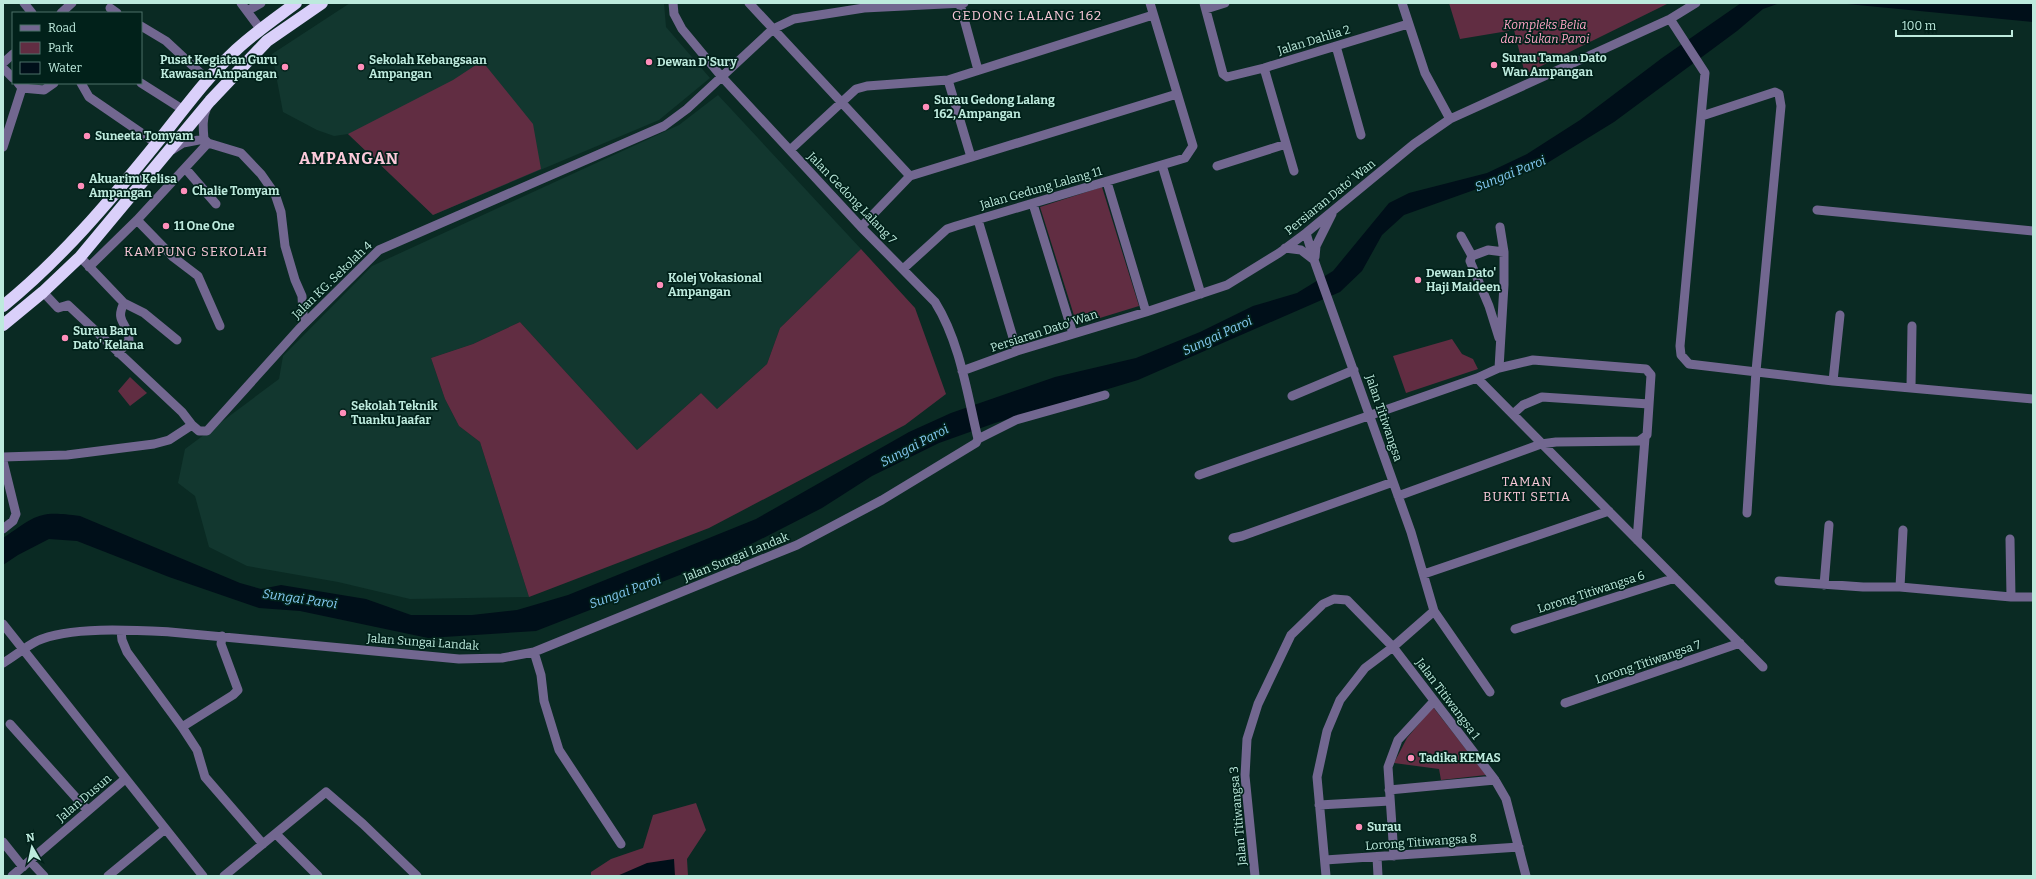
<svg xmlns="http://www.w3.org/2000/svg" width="2036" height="879" viewBox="0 0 2036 879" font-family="Bitter,serif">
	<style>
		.built { fill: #12372f }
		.green { fill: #612d42 }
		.water { fill: #000f19 }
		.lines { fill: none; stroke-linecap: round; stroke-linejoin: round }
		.minor { stroke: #726790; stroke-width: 9 }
		.highway { stroke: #dad0fa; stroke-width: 12 }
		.poi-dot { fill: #ff8eba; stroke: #01211a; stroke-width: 1.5 }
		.labels { text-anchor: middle; stroke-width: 3.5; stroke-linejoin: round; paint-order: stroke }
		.park-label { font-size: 12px; font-style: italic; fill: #fea4c5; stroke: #01211a }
		.street-label { font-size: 12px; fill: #bdeadd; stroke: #01211a }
		.poi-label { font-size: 12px; font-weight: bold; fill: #bdeadd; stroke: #01211a; text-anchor: start }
		.neighbourhood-label { font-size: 13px; letter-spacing: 1px; fill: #fac9d9; stroke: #01211a }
		.water-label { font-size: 13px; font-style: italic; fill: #85caf3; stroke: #01211a }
		.district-label { font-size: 16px; font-weight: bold; letter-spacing: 1px; fill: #fac9d9; stroke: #01211a }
	</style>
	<rect width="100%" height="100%" fill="#0a2a23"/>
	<!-- built -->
	<path class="built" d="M 350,3 L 664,3 L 666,27 L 710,78 L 659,120 L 433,215 L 348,134 L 334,136 L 317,130 L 283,112 L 272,54 Z
		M 718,95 L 861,249 L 780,328 L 767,364 L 717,409 L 701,393 L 637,450 L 520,322 L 473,344 L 431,358 L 445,399 L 459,426 L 480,442 L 529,597 L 410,599 L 338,582 L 247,566 L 209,547 L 195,496 L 178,483 L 185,449 L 279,379 L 283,356 L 372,266 L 679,125 Z"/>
	<!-- green -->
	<path class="green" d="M 1449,3 L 1669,3 L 1525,74 L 1514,30 L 1460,39 Z
		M 482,61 L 533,124 L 541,169 L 433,215 L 348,134 L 453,80 Z
		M 1102,187 L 1139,306 L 1077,325 L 1040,207 Z
		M 861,249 L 915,308 L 946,394 L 905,425 L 709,528 L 529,597 L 480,442 L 459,426 L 445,399 L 431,358 L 473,344 L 520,322 L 637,450 L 701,393 L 717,409 L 767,364 L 780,328 Z
		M 1452,339 L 1462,354 L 1473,359 L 1478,369 L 1406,393 L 1393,356 Z
		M 130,377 L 147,393 L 130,406 L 118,391 Z
		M 1433,707 L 1486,775 L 1441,780 L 1439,769 L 1394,763 L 1407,738 Z
		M 696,803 L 706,830 L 687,859 L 688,876 L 591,876 L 591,872 L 611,859 L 643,848 L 653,815 Z"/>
	<!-- water -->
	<path class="water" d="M 1741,3 L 1780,3 L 1763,9 L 1737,31 L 1614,122 L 1544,165 L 1404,215 L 1382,235 L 1362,271 L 1340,292 L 1138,380 L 995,423 L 939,443 L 872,476 L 822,508 L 726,557 L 536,631 L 428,638 L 300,611 L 259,608 L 169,577 L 77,541 L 49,539 L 18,555 L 3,565 L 3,538 C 37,515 38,510 80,516 L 240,583 L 261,589 L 281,585 L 366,599 L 411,615 L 472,615 L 517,610 L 568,595 L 756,519 L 909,432 L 951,413 L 1055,377 L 1136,358 L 1200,332 L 1253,306 L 1297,293 L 1333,271 L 1389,203 L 1409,193 L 1487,173 L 1527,154 L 1580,120 L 1662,58 Z
		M 1837,3 L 2033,3 L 2033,22 Z
		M 674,859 L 675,876 L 617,876 L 647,863 Z"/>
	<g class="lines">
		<!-- minor -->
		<path class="minor" d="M 24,3 L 32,13
			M 241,3 L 261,30
			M 749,3 L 910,176
			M 1204,3 L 1223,74 L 1227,77 L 1264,68 L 1408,24
			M 1402,3 L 1425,73 L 1450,119
			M 960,4 L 978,70
			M 110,8 L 117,13
			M 1206,9 L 1225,3
			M 247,11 L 261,3
			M 61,13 L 72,3
			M 1670,19 L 1705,73 L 1680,346 L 1681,355 L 1689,364 L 1833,381 L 2033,399
			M 141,26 L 166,41 L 208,80
			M 1336,46 L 1361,135
			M 3,63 L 13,54
			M 3,68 L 13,78
			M 1264,68 L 1294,171
			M 948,80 L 971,157
			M 18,83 L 22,88 L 44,90 L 54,83
			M 81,83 L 89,97 L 156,143
			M 141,83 L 182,109
			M 207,107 C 202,118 203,128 204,139 L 208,143 L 241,153 L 261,174 L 275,194 L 281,212 L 285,246 L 295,280 L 302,296 L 303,314 L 306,322
			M 1702,116 L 1775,92 L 1779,94 L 1781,106 L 1756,371 L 1747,513
			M 3,147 L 22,88
			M 172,150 L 183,143 L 204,139
			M 790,150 L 856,89 L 867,86 L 948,80 L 1153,15
			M 1162,165 L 1201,294
			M 1217,166 L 1286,144
			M 185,168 L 216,204
			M 1107,182 L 1146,312
			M 1033,204 L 1073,334
			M 1817,210 L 2033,231
			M 137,220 L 173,257 L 198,276 L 220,326
			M 978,220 L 1017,351
			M 861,227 L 910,176 L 1177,94
			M 1500,227 L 1504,252
			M 1306,233 L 1314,260 L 1411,532 L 1434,611 L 1490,692
			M 1461,236 L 1472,256
			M 1285,248 L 1301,250 L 1314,260
			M 80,257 L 124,303 L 144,313 L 177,340
			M 1315,257 L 1316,246 L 1332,214
			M 89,267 L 137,220 L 208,143
			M 903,269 L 947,229 L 956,226 L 1185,158 L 1193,146 L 1150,3
			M 43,292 L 58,308 L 68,305 L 182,412 L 192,425 L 199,431 L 207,431 L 299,329 L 379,250 L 664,126 L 687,109 L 773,29 L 794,19 L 864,8 L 964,3
			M 118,353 L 129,341 C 129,322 114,323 124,303
			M 1499,368 L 1504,285 L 1504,252 L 1488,250 L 1472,256 L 1470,261 L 1489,306 L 1499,338
			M 962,371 L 1017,351 L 1146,312 L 1227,285 L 1279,253 L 1306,233 L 1414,144 L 1450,119 L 1670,19 L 1696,3
			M 1477,378 L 1763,667
			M 1833,381 L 1840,315
			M 1911,387 L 1912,326
			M 1292,396 L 1354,370
			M 1513,414 L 1523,405 L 1542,397 L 1649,404
			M 978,439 L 1016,420 L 1105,395
			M 3,457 L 67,455 L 154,444 L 169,440 L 192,425
			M 3,461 L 16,514 L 13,521 L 3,529
			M 1199,475 L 1477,378 L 1499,368 L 1533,360 L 1646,369 L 1651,375 L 1647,435 L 1639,441 L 1556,442 L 1541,444 L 1398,496
			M 1233,538 L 1242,536 L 1393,482
			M 2010,539 L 2011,597
			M 1637,540 L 1645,438
			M 1424,574 L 1609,511
			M 1779,581 L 1863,587 L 1900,587 L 2011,597 L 2033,597
			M 1824,585 L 1829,525
			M 1900,587 L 1903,530
			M 3,624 L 203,876
			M 1515,629 L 1675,578
			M 121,631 L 122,640 L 127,652 L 182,727 L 197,750 L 205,777 L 263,844
			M 534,652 L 541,675 L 544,701 L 559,750 L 621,844
			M 3,663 C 15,656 25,647 37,641 C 69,626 134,630 170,632 L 459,659 L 502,658 L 534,652 L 797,545 L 882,500 L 976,443 L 978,439 C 967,393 960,342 935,302 L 861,227 L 721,76 L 682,29 L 674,14 L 673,3
			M 1565,703 L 1740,643
			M 10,724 L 88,811
			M 182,727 L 233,695 L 238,690 L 221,644 L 222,636
			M 1389,790 L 1495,780
			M 1319,805 L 1390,801
			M 276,834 L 318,876
			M 3,842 L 23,867
			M 1394,856 L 1388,767 L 1398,740 L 1434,701
			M 1377,857 L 1378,876
			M 1325,860 L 1519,847
			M 30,861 L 44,876
			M 12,876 L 125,779
			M 108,876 L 165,829
			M 224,876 L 326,792 L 363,824 L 417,876
			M 1255,876 L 1245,776 L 1247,739 L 1258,704 L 1291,635 L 1323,604 L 1334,599 L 1347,600 L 1393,647 L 1495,780 L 1506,799 L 1526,876
			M 1326,876 L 1317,777 L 1327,731 L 1340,700 L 1365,668 L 1393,647 L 1434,611"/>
		<!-- highway -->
		<path class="highway" d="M 3,306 C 61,259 109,202 156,144 C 182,112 206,78 236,50 C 254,33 276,18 296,3
			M 3,325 L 43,292 L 80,257 L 210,101 L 267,41 L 322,3"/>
	</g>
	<!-- markers -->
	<g class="poi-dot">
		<circle cx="649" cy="62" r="4"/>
		<circle cx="1494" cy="65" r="4"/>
		<circle cx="285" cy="67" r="4"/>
		<circle cx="361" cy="67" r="4"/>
		<circle cx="926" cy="107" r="4"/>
		<circle cx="87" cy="136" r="4"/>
		<circle cx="81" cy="186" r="4"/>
		<circle cx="184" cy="191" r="4"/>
		<circle cx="166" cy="226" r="4"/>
		<circle cx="1418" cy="280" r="4"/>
		<circle cx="660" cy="285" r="4"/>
		<circle cx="65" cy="338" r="4"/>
		<circle cx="343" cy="413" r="4"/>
		<circle cx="1411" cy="758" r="4"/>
		<circle cx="1359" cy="827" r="4"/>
	</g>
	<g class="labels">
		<!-- park labels -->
		<g class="park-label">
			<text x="1545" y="29">Kompleks Belia<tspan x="1545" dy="14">dan Sukan Paroi</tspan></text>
		</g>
		<!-- street labels -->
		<g class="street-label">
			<text transform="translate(1314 40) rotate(-17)" y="4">Jalan Dahlia 2</text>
			<text transform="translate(1041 188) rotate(-16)" y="4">Jalan Gedung Lalang 11</text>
			<text transform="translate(1330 197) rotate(-39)" y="4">Persiaran Dato' Wan</text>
			<text transform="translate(852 198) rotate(46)" y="4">Jalan Gedong Lalang 7</text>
			<text transform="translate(332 280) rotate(-44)" y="4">Jalan KG. Sekolah 4</text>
			<text transform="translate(1044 331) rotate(-18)" y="4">Persiaran Dato' Wan</text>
			<text transform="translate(1384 418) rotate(71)" y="4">Jalan Titiwangsa</text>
			<text transform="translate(736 557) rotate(-22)" y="4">Jalan Sungai Landak</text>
			<text transform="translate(1591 592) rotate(-18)" y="4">Lorong Titiwangsa 6</text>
			<text transform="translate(423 642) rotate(4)" y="4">Jalan Sungai Landak</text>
			<text transform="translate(1648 662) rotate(-19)" y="4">Lorong Titiwangsa 7</text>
			<text transform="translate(1448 699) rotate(53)" y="4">Jalan Titiwangsa 1</text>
			<text transform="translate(84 798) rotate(-40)" y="4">Jalan Dusun</text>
			<text transform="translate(1238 816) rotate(-95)" y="4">Jalan Titiwangsa 3</text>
			<text transform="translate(1421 842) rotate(-4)" y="4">Lorong Titiwangsa 8</text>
		</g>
		<!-- poi labels -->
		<g class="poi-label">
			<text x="1502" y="62">Surau Taman Dato<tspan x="1502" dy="14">Wan Ampangan</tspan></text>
			<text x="277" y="64" text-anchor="end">Pusat Kegiatan Guru<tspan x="277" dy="14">Kawasan Ampangan</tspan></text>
			<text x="369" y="64">Sekolah Kebangsaan<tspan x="369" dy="14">Ampangan</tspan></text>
			<text x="657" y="66">Dewan D'Sury</text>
			<text x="934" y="104">Surau Gedong Lalang<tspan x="934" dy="14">162, Ampangan</tspan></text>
			<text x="95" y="140">Suneeta Tomyam</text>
			<text x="89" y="183">Akuarim Kelisa<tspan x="89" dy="14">Ampangan</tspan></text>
			<text x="192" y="195">Chalie Tomyam</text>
			<text x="174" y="230">11 One One</text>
			<text x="1426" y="277">Dewan Dato'<tspan x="1426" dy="14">Haji Maideen</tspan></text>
			<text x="668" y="282">Kolej Vokasional<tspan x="668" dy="14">Ampangan</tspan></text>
			<text x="73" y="335">Surau Baru<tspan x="73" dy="14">Dato' Kelana</tspan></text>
			<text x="351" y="410">Sekolah Teknik<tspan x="351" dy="14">Tuanku Jaafar</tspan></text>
			<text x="1419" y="762">Tadika KEMAS</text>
			<text x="1367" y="831">Surau</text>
		</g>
		<!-- neighbourhood labels -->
		<g class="neighbourhood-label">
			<text x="1027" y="20">GEDONG LALANG 162</text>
			<text x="196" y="256">KAMPUNG SEKOLAH</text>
			<text x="1527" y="486">TAMAN<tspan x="1527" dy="15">BUKTI SETIA</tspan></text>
		</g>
		<!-- water labels -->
		<g class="water-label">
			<text transform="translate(1510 173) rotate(-22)" y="5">Sungai Paroi</text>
			<text transform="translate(1217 335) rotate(-25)" y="5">Sungai Paroi</text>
			<text transform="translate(914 445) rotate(-28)" y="5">Sungai Paroi</text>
			<text transform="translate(625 591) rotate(-20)" y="5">Sungai Paroi</text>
			<text transform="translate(300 598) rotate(8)" y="5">Sungai Paroi</text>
		</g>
		<!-- district labels -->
		<g class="district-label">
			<text x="349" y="164">AMPANGAN</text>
		</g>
	</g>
	<!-- border -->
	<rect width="2036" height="879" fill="none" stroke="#bdeadd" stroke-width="8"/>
	<!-- legend -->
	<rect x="12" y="12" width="130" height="72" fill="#01211a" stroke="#4c7168"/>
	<rect x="20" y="25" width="20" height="6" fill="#726790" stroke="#4c7168"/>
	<text x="48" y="32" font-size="12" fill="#bdeadd">Road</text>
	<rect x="20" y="42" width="20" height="12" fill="#612d42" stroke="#4c7168"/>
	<text x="48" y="52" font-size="12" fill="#bdeadd">Park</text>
	<rect x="20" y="62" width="20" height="12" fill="#000f19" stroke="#4c7168"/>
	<text x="48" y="72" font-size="12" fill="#bdeadd">Water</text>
	<!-- north arrow -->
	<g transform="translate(32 847) rotate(351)" stroke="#01211a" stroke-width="3" paint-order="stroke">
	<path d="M0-3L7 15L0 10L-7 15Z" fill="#bdeadd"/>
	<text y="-6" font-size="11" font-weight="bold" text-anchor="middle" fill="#bdeadd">N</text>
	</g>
	<!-- scale -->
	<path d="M1896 30v6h116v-6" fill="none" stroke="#bdeadd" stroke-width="2"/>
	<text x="1902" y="30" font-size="12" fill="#bdeadd" stroke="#01211a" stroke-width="3" paint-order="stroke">100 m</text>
</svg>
